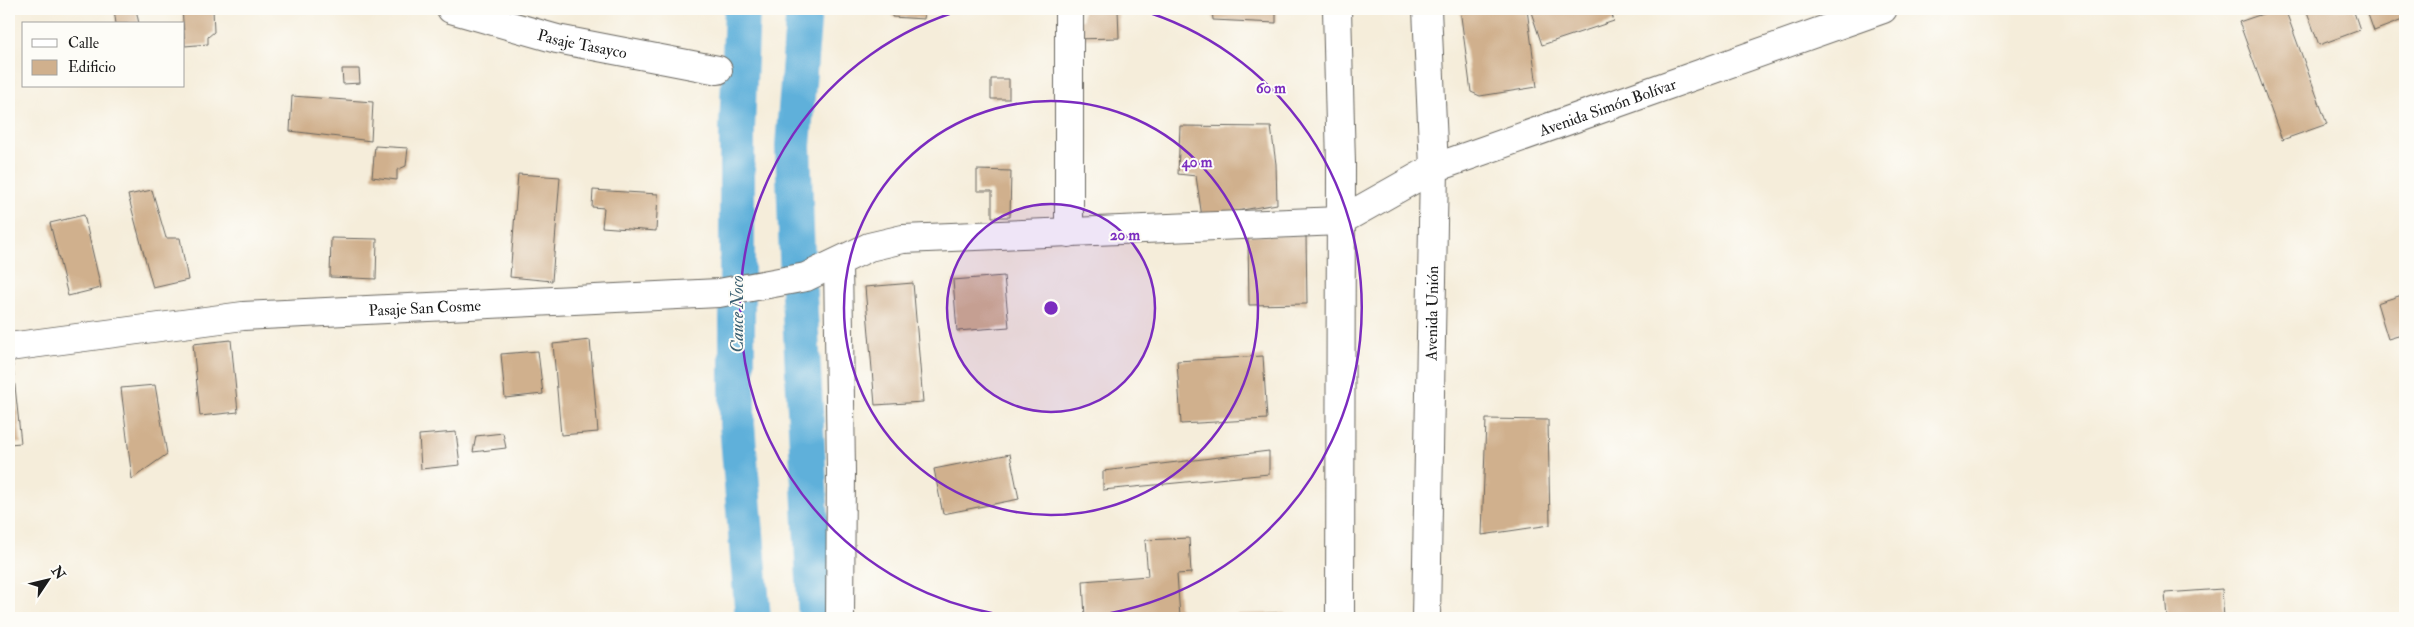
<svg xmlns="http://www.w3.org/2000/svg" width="2414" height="627" viewBox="0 0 2414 627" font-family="'IM FELL Double Pica',serif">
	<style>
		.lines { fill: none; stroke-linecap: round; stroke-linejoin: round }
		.canal { stroke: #5fb0da; stroke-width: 36 }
		.building { fill: #d0b08d }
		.minor-casing { stroke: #68655e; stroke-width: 30 }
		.major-casing { stroke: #68655e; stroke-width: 30 }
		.minor { stroke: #fff; stroke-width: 28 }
		.major { stroke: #fff; stroke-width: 28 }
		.ring { fill: none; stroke: #7b2cbf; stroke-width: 2.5 }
		.labels { text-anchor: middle; stroke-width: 4; stroke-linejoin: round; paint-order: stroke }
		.street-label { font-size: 16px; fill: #1c1c1c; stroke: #fdfcf7 }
		.water-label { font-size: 18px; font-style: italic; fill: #3a5f71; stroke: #fdfcf7 }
		.centre { fill: #7b2cbf; stroke: #fdfcf7; stroke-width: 2.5 }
		.ring-label { font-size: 15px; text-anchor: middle; font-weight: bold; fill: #7b2cbf; stroke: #fdfcf7; stroke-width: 4; stroke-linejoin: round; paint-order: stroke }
	</style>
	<rect width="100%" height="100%" fill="#fdfcf7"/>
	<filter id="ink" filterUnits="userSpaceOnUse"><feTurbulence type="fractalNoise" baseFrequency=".02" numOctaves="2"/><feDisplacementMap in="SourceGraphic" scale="10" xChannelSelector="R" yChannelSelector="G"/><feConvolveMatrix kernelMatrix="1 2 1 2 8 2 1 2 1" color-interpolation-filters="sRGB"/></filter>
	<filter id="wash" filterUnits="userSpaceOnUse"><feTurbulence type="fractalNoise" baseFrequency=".0096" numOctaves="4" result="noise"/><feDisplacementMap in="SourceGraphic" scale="20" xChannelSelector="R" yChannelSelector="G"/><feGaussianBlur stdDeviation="1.12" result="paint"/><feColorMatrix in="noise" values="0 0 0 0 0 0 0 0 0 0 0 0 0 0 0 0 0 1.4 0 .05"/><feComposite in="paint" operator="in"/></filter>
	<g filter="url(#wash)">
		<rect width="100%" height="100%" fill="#f5edda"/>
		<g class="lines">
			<!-- canal -->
			<path class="canal" d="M 742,9 L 737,129 L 737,425 L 753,618
				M 804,9 L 793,146 L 797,257 L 816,618"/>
		</g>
		<g id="blocks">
			<!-- building -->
			<path class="building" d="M 114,9 L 136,9 L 139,24 L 116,24 Z
				M 182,9 L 213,9 L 214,32 L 208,37 L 208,44 L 185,46 Z
				M 892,9 L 925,9 L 924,19 L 892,17 Z
				M 1083,9 L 1118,9 L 1119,38 L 1072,39 L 1071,21 L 1083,20 Z
				M 1212,9 L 1276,9 L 1276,23 L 1213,20 Z
				M 1460,9 L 1527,9 L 1537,87 L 1480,96 L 1471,92 Z
				M 1530,9 L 1610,9 L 1614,21 L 1542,45 Z
				M 1614,9 L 1637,9 L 1616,16 Z
				M 2277,9 L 2285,9 L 2327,124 L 2282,140 L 2239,22 Z
				M 2306,9 L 2353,9 L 2360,30 L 2319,45 Z
				M 2366,9 L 2405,9 L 2405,19 L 2374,31 Z
				M 342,69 L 359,69 L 360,83 L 343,84 Z
				M 991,79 L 1009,79 L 1009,99 L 991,99 Z
				M 292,96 L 373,102 L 371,141 L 290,131 Z
				M 1180,126 L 1271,127 L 1276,164 L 1277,204 L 1202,217 L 1196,176 L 1178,174 Z
				M 375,146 L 408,148 L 406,166 L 397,170 L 397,180 L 372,177 Z
				M 977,170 L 1011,171 L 1010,217 L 992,217 L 992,191 L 977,191 Z
				M 518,174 L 560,177 L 552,281 L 510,277 Z
				M 152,190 L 166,238 L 180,238 L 188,280 L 153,288 L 128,195 Z
				M 593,190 L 658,194 L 656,231 L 602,227 L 604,208 L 592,207 Z
				M 84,215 L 101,288 L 68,296 L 50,223 Z
				M 1306,235 L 1307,304 L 1249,305 L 1248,236 Z
				M 331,238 L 377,239 L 376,279 L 330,277 Z
				M 1004,276 L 1009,327 L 957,331 L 953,280 Z
				M 913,283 L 923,402 L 875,405 L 865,287 Z
				M 2405,294 L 2405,334 L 2388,339 L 2377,303 Z
				M 231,340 L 238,412 L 200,416 L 193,344 Z
				M 590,340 L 598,432 L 561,435 L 553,344 Z
				M 538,351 L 543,394 L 505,398 L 501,354 Z
				M 1263,356 L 1267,419 L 1181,424 L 1177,361 Z
				M 9,358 L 12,358 L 21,443 L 9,444 Z
				M 155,385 L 167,454 L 132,479 L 121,388 Z
				M 1486,419 L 1548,420 L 1550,525 L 1482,535 Z
				M 456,432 L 460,465 L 421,469 L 419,435 Z
				M 503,433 L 506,448 L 473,452 L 476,436 Z
				M 1269,451 L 1269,474 L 1103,490 L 1103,471 Z
				M 1010,454 L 1019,499 L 943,514 L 934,469 Z
				M 1189,538 L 1191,573 L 1177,574 L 1180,617 L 1085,618 L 1083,581 L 1148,576 L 1145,540 Z
				M 2222,589 L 2224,618 L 2167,618 L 2165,593 Z
				M 1285,613 L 1285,618 L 1238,618 L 1238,614 Z"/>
		</g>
	</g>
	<g filter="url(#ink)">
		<use href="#blocks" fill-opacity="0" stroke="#68655e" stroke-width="1"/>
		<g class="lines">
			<defs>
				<g id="minor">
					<path id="s1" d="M 451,9 L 557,39 L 718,70"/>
					<path d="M 1069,9 L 1069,233"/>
					<path d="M 838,263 L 841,471 L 840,618"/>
					<path id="s2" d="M 9,347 L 243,316 L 719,293 L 806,277 L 869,247 L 903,239 L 1340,221 L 1434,168 L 1883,9"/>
				</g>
				<g id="major">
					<path d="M 1337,9 L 1341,164 L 1340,618"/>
					<path id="s3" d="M 1426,618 L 1434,168 L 1427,9"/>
				</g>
			</defs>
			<!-- minor casing -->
			<use href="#minor" class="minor-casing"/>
			<!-- major casing -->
			<use href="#major" class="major-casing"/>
			<!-- minor -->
			<use href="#minor" class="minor"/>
			<!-- major -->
			<use href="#major" class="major"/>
		</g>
	</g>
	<!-- distance rings -->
	<circle cx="1051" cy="308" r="104" fill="#7b2cbf" fill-opacity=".12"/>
	<g class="ring">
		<circle cx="1051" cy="308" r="104"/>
		<circle cx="1051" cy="308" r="207"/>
		<path d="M1029 618A311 311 0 0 1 965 9M1137 9A311 311 0 0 1 1073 618"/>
	</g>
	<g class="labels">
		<!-- street labels -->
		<g class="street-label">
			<text dy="6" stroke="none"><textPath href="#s1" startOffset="136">Pasaje Tasayco</textPath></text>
			<text dy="6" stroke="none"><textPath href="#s2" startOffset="1635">Avenida Simón Bolívar</textPath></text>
			<text dy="6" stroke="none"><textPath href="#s2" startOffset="418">Pasaje San Cosme</textPath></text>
			<text dy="6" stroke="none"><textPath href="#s3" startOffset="305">Avenida Unión</textPath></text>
		</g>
		<!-- water labels -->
		<g class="water-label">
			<text transform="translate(737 314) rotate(-90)" y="6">Cauce Noco</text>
		</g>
	</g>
	<circle cx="1051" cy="308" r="8" class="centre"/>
	<g class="ring-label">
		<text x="1271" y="93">60 m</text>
		<text x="1197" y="167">40 m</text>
		<text x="1125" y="240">20 m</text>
	</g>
	<!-- margin -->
	<rect width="2414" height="627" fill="none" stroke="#fdfcf7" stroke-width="30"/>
	<!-- legend -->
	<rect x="22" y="22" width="162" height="65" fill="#fdfcf7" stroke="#a3a29f"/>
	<rect x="32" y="39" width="25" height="8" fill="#ffffff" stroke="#a3a29f"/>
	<text x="68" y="48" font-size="15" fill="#1c1c1c">Calle</text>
	<rect x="32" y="60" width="25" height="15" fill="#d0b08d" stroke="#a3a29f"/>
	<text x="68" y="72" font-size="15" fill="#1c1c1c">Edificio</text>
	<!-- north arrow -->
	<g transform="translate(48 580) rotate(55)" stroke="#fdfcf7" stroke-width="4" paint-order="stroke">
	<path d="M0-4L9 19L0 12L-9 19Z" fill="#1c1c1c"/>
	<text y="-8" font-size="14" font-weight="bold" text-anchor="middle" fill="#1c1c1c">N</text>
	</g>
</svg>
